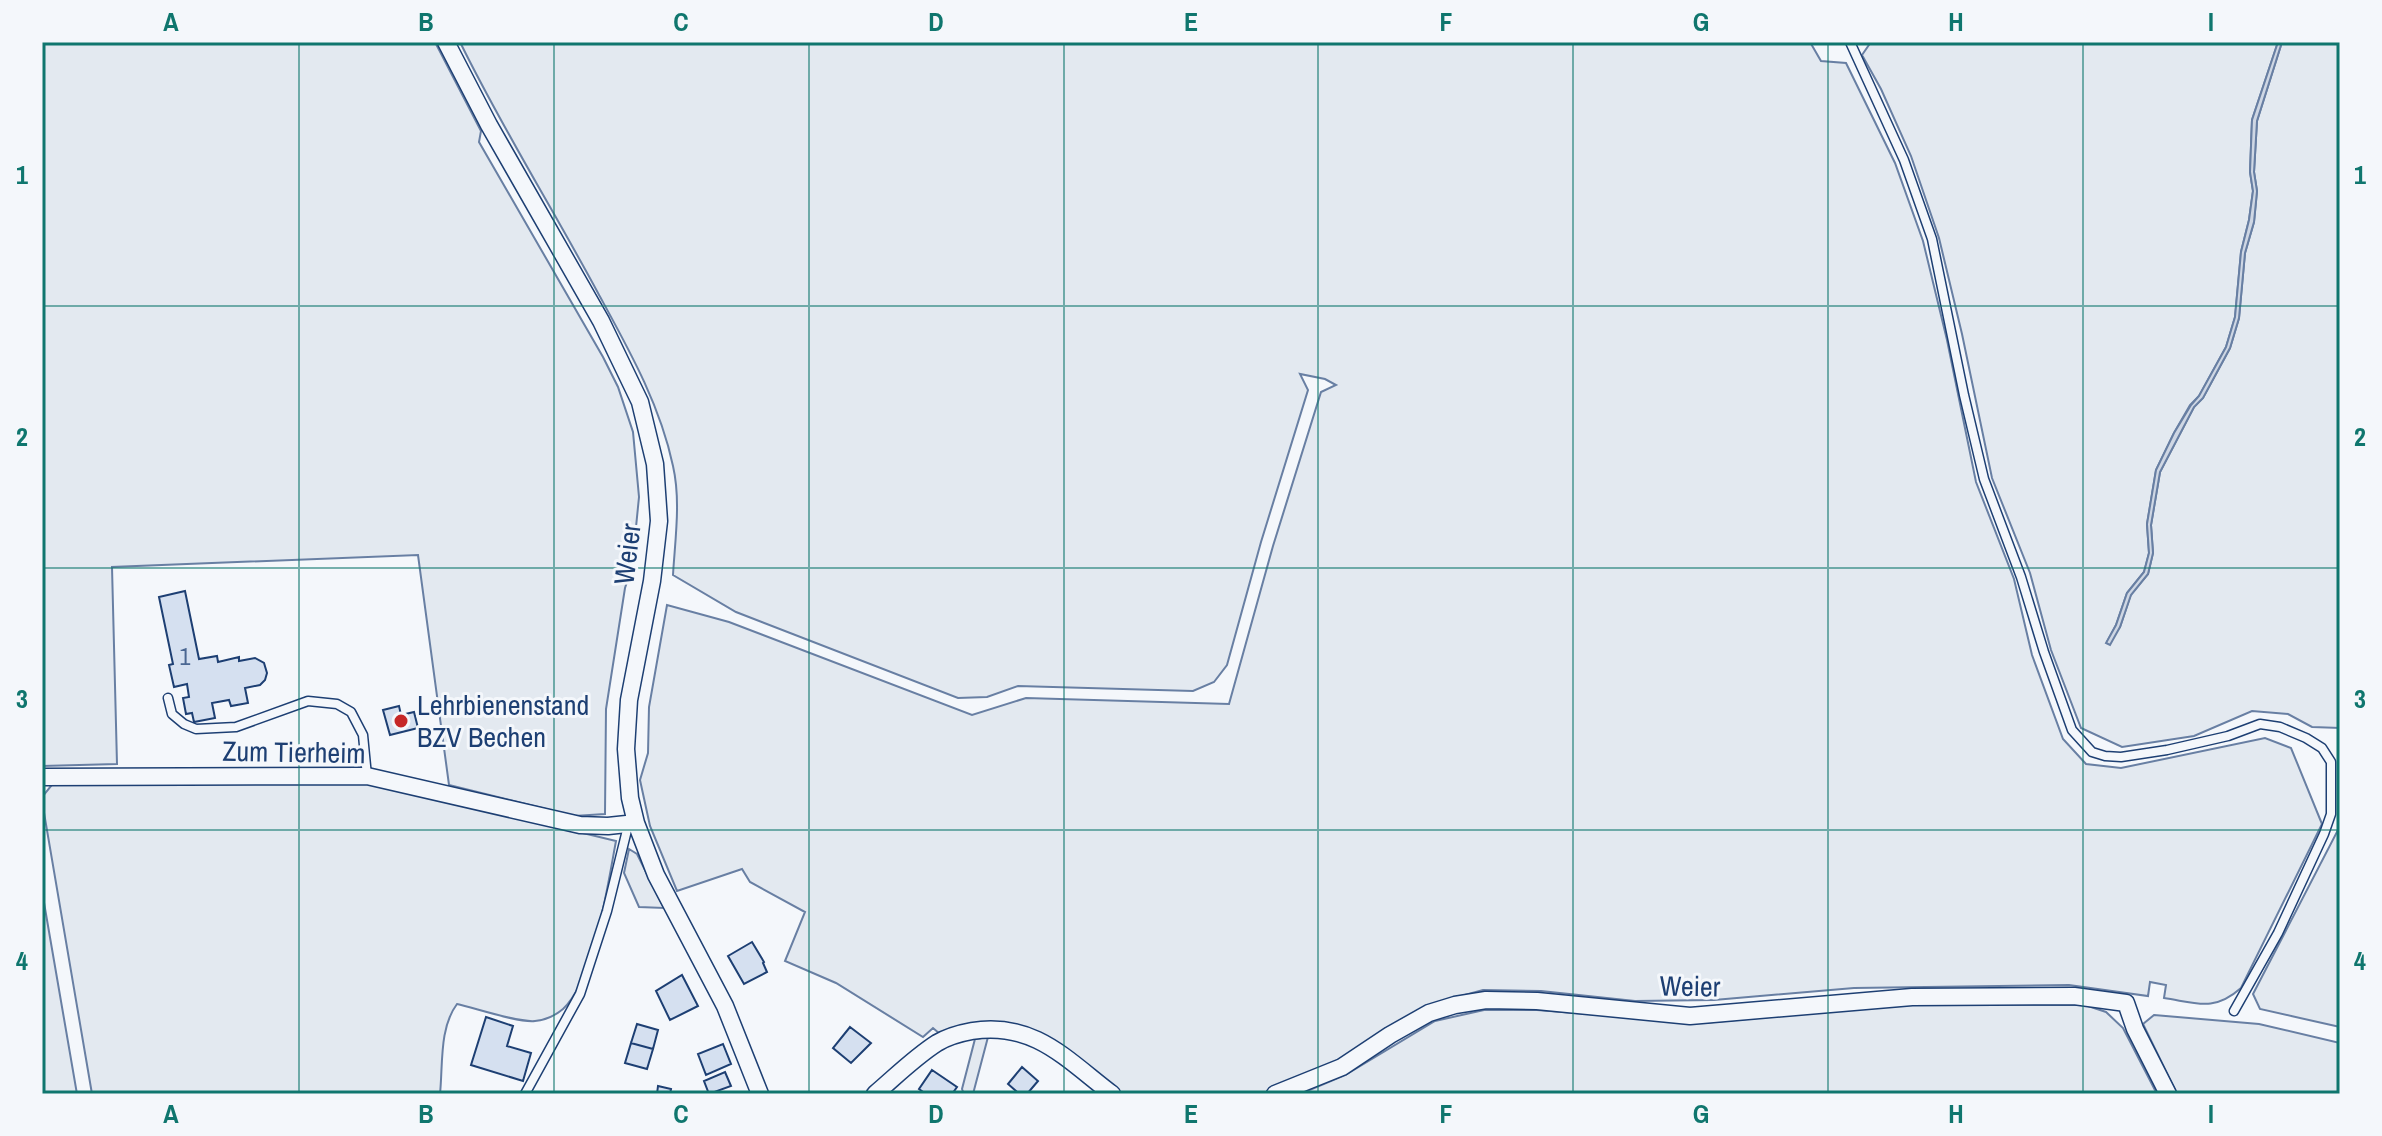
<svg xmlns="http://www.w3.org/2000/svg" width="2382" height="1136" viewBox="0 0 2382 1136" font-family="'Archivo Narrow',sans-serif">
	<style>
		.green { fill: #e3e9f0; stroke: #687fa3; stroke-width: 2 }
		.water { fill: #cfd7e4; stroke: #687fa3; stroke-width: 2 }
		.building { fill: #d5e0f0; stroke: #1d3f73; stroke-width: 2 }
		.lines { fill: none; stroke-linecap: round; stroke-linejoin: round }
		.lane-casing { stroke: #1d3f73; stroke-width: 11 }
		.street-casing { stroke: #1d3f73; stroke-width: 19 }
		.lane { stroke: #f4f7fb; stroke-width: 8 }
		.street { stroke: #f4f7fb; stroke-width: 16 }
		.grid { fill: none; stroke: #0f766e; stroke-width: 2; stroke-opacity: 0.55 }
		.poi-dot { fill: #c62828; stroke: #f4f7fb; stroke-width: 3 }
		.labels { text-anchor: middle; stroke-width: 6; stroke-linejoin: round; paint-order: stroke }
		.number-label { font-size: 24px; fill: #4b6792 }
		.street-label { font-size: 28px; fill: #1d3f73; stroke: #f4f7fb }
		.poi-label { font-size: 28px; fill: #1d3f73; stroke: #f4f7fb; text-anchor: start }
		.neatline { fill: none; stroke: #0f766e; stroke-width: 3 }
		.grid-label { font-size: 26px; text-anchor: middle; font-weight: bold; fill: #0f766e }
	</style>
	<rect width="100%" height="100%" fill="#f4f7fb"/>
	<!-- green -->
	<path class="green" d="M 42,42 L 435,42 L 481,131 L 479,142 L 603,357 L 618,387 L 633,432 L 639,497 L 632,567 L 625,588 L 606,709 L 605,814 L 574,816 L 449,785 L 418,555 L 112,567 L 117,764 L 42,766 Z
		M 460,42 L 1810,42 L 1821,61 L 1846,63 L 1895,163 L 1923,241 L 1947,340 L 1976,482 L 2014,579 L 2032,655 L 2063,739 L 2086,764 L 2121,768 L 2265,738 L 2291,748 L 2322,824 L 2241,988 C 2214,1012 2197,1003 2164,998 L 2166,985 L 2150,982 L 2148,996 L 2069,985 L 1854,988 L 1714,1000 L 1635,1001 L 1541,991 L 1483,990 L 1432,1004 L 1321,1070 L 1261,1094 L 1123,1094 L 1060,1045 L 1018,1025 L 940,1034 L 933,1028 L 923,1037 L 836,983 L 785,961 L 805,912 L 750,882 L 742,869 L 677,891 L 650,826 L 640,780 L 648,753 L 649,707 L 667,605 L 729,622 L 972,715 L 1026,698 L 1229,704 L 1273,546 L 1321,392 L 1336,385 L 1325,379 L 1300,374 L 1308,390 L 1261,542 L 1227,665 L 1214,682 L 1193,691 L 1018,686 L 987,697 L 958,698 L 736,612 L 673,575 C 675,540 681,501 673,466 C 660,404 628,348 598,293 C 553,209 502,128 460,42 Z
		M 1871,42 L 2278,42 L 2252,120 L 2250,172 L 2253,191 L 2249,220 L 2241,252 L 2235,317 L 2226,347 L 2199,396 L 2190,405 L 2174,433 L 2156,470 L 2147,524 L 2149,553 L 2144,572 L 2127,593 L 2116,625 L 2107,642 L 2120,627 L 2131,594 L 2148,574 L 2153,553 L 2151,525 L 2160,472 L 2194,407 L 2203,398 L 2230,348 L 2239,318 L 2245,253 L 2254,222 L 2257,191 L 2254,172 L 2257,121 L 2282,42 L 2340,42 L 2340,728 L 2312,727 L 2288,714 L 2252,711 L 2194,736 L 2122,747 L 2081,728 L 2051,650 L 2030,573 L 1992,478 L 1962,334 L 1939,238 L 1911,156 L 1881,89 L 1862,55 Z
		M 55,781 L 360,783 L 401,789 L 616,841 C 608,883 594,981 563,1009 C 555,1016 544,1020 535,1021 C 519,1023 475,1008 457,1004 C 439,1028 443,1065 440,1094 L 92,1094 L 42,801 L 42,797 Z
		M 2340,821 L 2340,1027 L 2260,1009 L 2253,994 L 2338,830 Z
		M 629,849 L 637,854 L 664,908 L 639,907 L 624,873 Z
		M 42,891 L 77,1094 L 42,1094 Z
		M 1912,1004 L 2085,1005 L 2106,1012 L 2123,1028 L 2157,1094 L 1300,1094 L 1345,1075 L 1435,1021 L 1484,1010 L 1537,1010 L 1703,1023 Z
		M 2154,1015 L 2259,1024 L 2340,1043 L 2340,1094 L 2177,1094 L 2143,1024 Z
		M 988,1037 L 973,1094 L 964,1094 L 962,1089 L 975,1039 Z"/>
	<!-- water -->
	<path class="water" d="M 2278,42 L 2282,42 L 2257,121 L 2254,172 L 2257,191 L 2254,222 L 2245,253 L 2239,318 L 2230,348 L 2203,398 L 2194,407 L 2160,472 L 2151,525 L 2153,553 L 2148,574 L 2131,595 L 2120,627 L 2110,645 L 2106,643 L 2116,625 L 2127,593 L 2144,572 L 2149,553 L 2147,524 L 2156,470 L 2174,433 L 2191,405 L 2199,396 L 2226,347 L 2235,317 L 2241,252 L 2249,220 L 2253,191 L 2250,172 L 2252,120 Z"/>
	<!-- building -->
	<path class="building" d="M 185,591 L 199,659 L 217,656 L 218,662 L 239,657 L 239,661 L 255,658 L 264,663 L 267,673 L 265,680 L 260,685 L 245,688 L 248,703 L 231,706 L 229,700 L 212,703 L 215,718 L 194,722 L 192,713 L 186,714 L 183,698 L 189,697 L 187,684 L 174,687 L 169,665 L 173,664 L 159,597 Z
		M 399,706 L 401,715 L 414,712 L 418,728 L 390,735 L 383,710 Z
		M 752,942 L 764,962 L 763,963 L 767,972 L 744,984 L 728,956 Z
		M 682,975 L 698,1006 L 670,1020 L 656,991 Z
		M 486,1017 L 513,1026 L 507,1046 L 531,1053 L 523,1081 L 471,1065 Z
		M 637,1024 L 658,1030 L 653,1049 L 631,1043 Z
		M 850,1027 L 871,1043 L 851,1063 L 833,1048 Z
		M 631,1043 L 653,1049 L 647,1069 L 625,1063 Z
		M 723,1044 L 731,1064 L 706,1075 L 698,1054 Z
		M 1022,1067 L 1038,1081 L 1027,1094 L 1014,1094 L 1016,1091 L 1008,1084 Z
		M 932,1070 L 957,1087 L 952,1094 L 926,1094 L 919,1089 Z
		M 725,1072 L 731,1086 L 709,1094 L 704,1081 Z
		M 658,1086 L 671,1089 L 670,1094 L 657,1094 Z"/>
	<g class="lines">
		<defs>
			<path id="lane" d="M 1850,42 L 1904,160 L 1932,239 L 1964,395 L 1984,479 L 2021,577 L 2044,652 L 2072,730 L 2092,752 L 2105,756 L 2121,757 L 2167,750 L 2228,736 L 2260,724 L 2280,727 L 2306,738 L 2322,748 L 2331,762 L 2331,814 L 2324,834 L 2278,933 L 2234,1011
				M 168,698 L 172,714 L 184,724 L 196,729 L 236,727 L 308,701 L 337,704 L 351,712 L 363,735 L 367,776
				M 525,1094 L 580,994 L 607,911 L 628,826"/>
			<path id="street" d="M 446,42 L 489,125 L 601,321 L 640,402 L 655,464 L 659,521 L 652,581 L 629,700 L 626,749 L 630,798 L 636,823 L 656,875 L 725,1006 L 760,1094
				M 42,777 L 367,776 L 580,825 L 608,826 L 636,823
				M 875,1094 C 895,1077 915,1057 937,1043 C 947,1037 961,1033 972,1031 C 1034,1021 1067,1060 1112,1094
				M 1275,1094 L 1342,1067 L 1390,1035 L 1429,1013 L 1455,1005 L 1486,1000 L 1537,1001 L 1690,1016 L 1912,997 L 2074,996 L 2126,1003 L 2135,1029 L 2168,1094"/>
		</defs>
		<!-- lane casing -->
		<use href="#lane" class="lane-casing"/>
		<!-- street casing -->
		<use href="#street" class="street-casing"/>
		<!-- lane -->
		<use href="#lane" class="lane"/>
		<!-- street -->
		<use href="#street" class="street"/>
	</g>
	<!-- grid -->
	<path class="grid" d="M 299,42 L 299,1094M 554,42 L 554,1094M 809,42 L 809,1094M 1064,42 L 1064,1094M 1318,42 L 1318,1094M 1573,42 L 1573,1094M 1828,42 L 1828,1094M 2083,42 L 2083,1094M 42,306 L 2340,306M 42,568 L 2340,568M 42,830 L 2340,830"/>
	<!-- markers -->
	<circle class="poi-dot" cx="401" cy="721" r="8"/>
	<g class="labels">
		<!-- number labels -->
		<g class="number-label">
			<text x="185" y="665">1</text>
		</g>
		<!-- street labels -->
		<g class="street-label">
			<text transform="translate(627 554) rotate(-83)" y="10">Weier</text>
			<text transform="translate(294 752) rotate(1)" y="10">Zum Tierheim</text>
			<text transform="translate(1690 986) rotate(1)" y="10">Weier</text>
		</g>
		<!-- poi labels -->
		<g class="poi-label">
			<text x="417" y="715">Lehrbienenstand<tspan x="417" dy="32">BZV Bechen</tspan></text>
		</g>
	</g>
	<!-- border -->
	<rect width="2382" height="1136" fill="none" stroke="#f4f7fb" stroke-width="88"/>
	<rect x="44" y="44" width="2294" height="1048" class="neatline"/>
	<g class="grid-label">
		<text x="171" y="31">A</text>
		<text x="426" y="31">B</text>
		<text x="681" y="31">C</text>
		<text x="936" y="31">D</text>
		<text x="1191" y="31">E</text>
		<text x="1446" y="31">F</text>
		<text x="1701" y="31">G</text>
		<text x="1956" y="31">H</text>
		<text x="2211" y="31">I</text>
		<text x="22" y="184">1</text>
		<text x="2360" y="184">1</text>
		<text x="22" y="446">2</text>
		<text x="2360" y="446">2</text>
		<text x="22" y="708">3</text>
		<text x="2360" y="708">3</text>
		<text x="22" y="970">4</text>
		<text x="2360" y="970">4</text>
		<text x="171" y="1123">A</text>
		<text x="426" y="1123">B</text>
		<text x="681" y="1123">C</text>
		<text x="936" y="1123">D</text>
		<text x="1191" y="1123">E</text>
		<text x="1446" y="1123">F</text>
		<text x="1701" y="1123">G</text>
		<text x="1956" y="1123">H</text>
		<text x="2211" y="1123">I</text>
	</g>
</svg>
